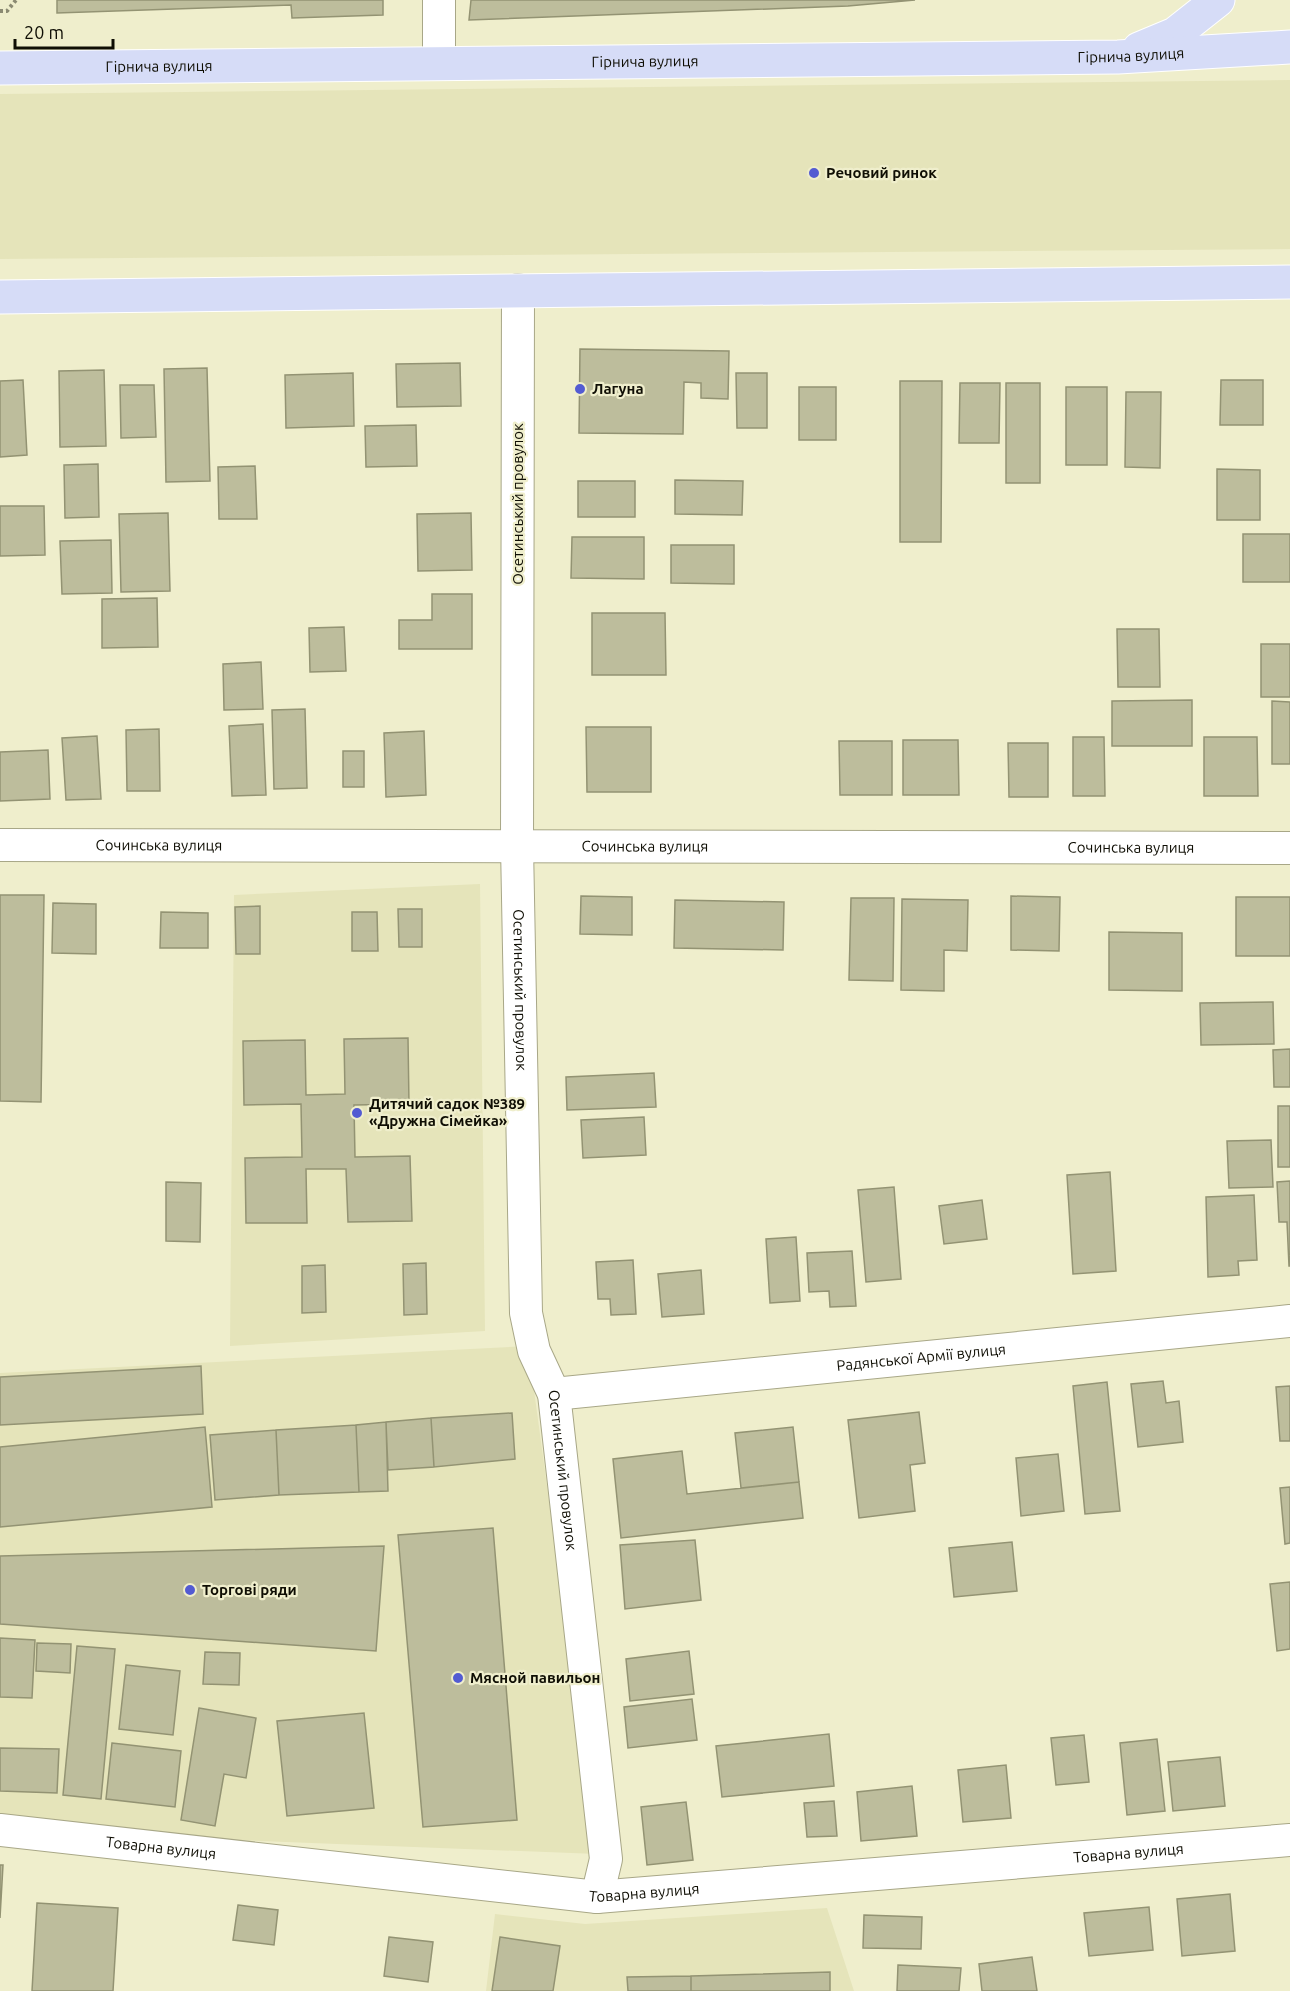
<svg xmlns="http://www.w3.org/2000/svg" width="1290" height="1991" viewBox="0 0 1290 1991" font-family="Ubuntu,sans-serif">
	<style>
		.built { fill: #e5e4ba }
		.building { fill: #bdbd9c; stroke: #939373; stroke-width: 1.5 }
		.lines { fill: none; stroke-linecap: round; stroke-linejoin: round }
		.minor-casing { stroke: #a8a787; stroke-width: 34 }
		.major-casing { stroke: #fff; stroke-width: 35 }
		.path { stroke: #8b8a72; stroke-width: 4; stroke-dasharray: 3 3; stroke-linecap: butt }
		.minor { stroke: #fff; stroke-width: 32 }
		.major { stroke: #d6dcf7; stroke-width: 33 }
		.poi-dot { fill: #535bd2; stroke: #efeecc; stroke-width: 2 }
		.labels { text-anchor: middle; stroke-width: 4.5; stroke-linejoin: round; paint-order: stroke }
		.street-label { font-size: 15px; fill: #0f0e04; stroke: #efeecc }
		.poi-label { font-size: 15px; font-weight: bold; fill: #0f0e04; stroke: #efeecc; text-anchor: start }
	</style>
	<rect width="100%" height="100%" fill="#efeecc"/>
	<!-- built -->
	<path class="built" d="M 1290,80 L 1290,249 L 0,259 L 0,94 Z
		M 480,884 L 485,1331 L 230,1346 L 234,895 Z
		M 528,1346 L 597,1854 L 0,1831 L 0,1373 Z
		M 827,1908 L 854,1991 L 486,1991 L 495,1914 L 585,1924 Z"/>
	<!-- building -->
	<path class="building" d="M 57,0 L 383,0 L 383,15 L 292,18 L 291,5 L 57,13 Z
		M 471,0 L 915,0 L 848,6 L 469,20 Z
		M 580,349 L 729,351 L 728,399 L 701,398 L 701,383 L 684,382 L 683,434 L 579,433 Z
		M 460,363 L 461,406 L 397,407 L 396,364 Z
		M 207,368 L 210,481 L 166,482 L 164,369 Z
		M 104,370 L 106,446 L 60,447 L 59,371 Z
		M 353,373 L 354,426 L 286,428 L 285,375 Z
		M 736,373 L 767,373 L 767,428 L 737,428 Z
		M 23,380 L 27,455 L 0,457 L 0,381 Z
		M 1221,380 L 1263,380 L 1263,425 L 1220,425 Z
		M 900,381 L 942,381 L 941,542 L 900,542 Z
		M 960,383 L 1000,383 L 999,443 L 959,443 Z
		M 1006,383 L 1040,383 L 1040,483 L 1006,483 Z
		M 120,385 L 154,385 L 156,437 L 121,438 Z
		M 799,387 L 836,387 L 836,440 L 799,440 Z
		M 1066,387 L 1107,387 L 1107,465 L 1066,465 Z
		M 1126,392 L 1161,392 L 1160,468 L 1125,467 Z
		M 416,425 L 417,466 L 366,467 L 365,426 Z
		M 98,464 L 99,517 L 65,518 L 64,465 Z
		M 255,466 L 257,519 L 219,519 L 218,467 Z
		M 1217,469 L 1260,470 L 1260,520 L 1217,520 Z
		M 675,480 L 743,481 L 742,515 L 675,514 Z
		M 578,481 L 635,481 L 635,517 L 578,517 Z
		M 0,506 L 44,506 L 45,555 L 0,556 Z
		M 168,513 L 170,591 L 121,592 L 119,514 Z
		M 471,513 L 472,570 L 418,571 L 417,514 Z
		M 1243,534 L 1290,534 L 1290,582 L 1243,582 Z
		M 572,537 L 644,537 L 644,579 L 571,578 Z
		M 111,540 L 112,593 L 62,594 L 60,541 Z
		M 671,545 L 734,545 L 734,584 L 671,583 Z
		M 432,594 L 472,594 L 472,649 L 399,649 L 399,620 L 432,620 Z
		M 157,598 L 158,647 L 102,648 L 102,599 Z
		M 592,613 L 665,613 L 666,675 L 592,675 Z
		M 344,627 L 346,671 L 310,672 L 309,628 Z
		M 1117,629 L 1159,629 L 1160,687 L 1118,687 Z
		M 1261,644 L 1290,644 L 1290,697 L 1261,697 Z
		M 261,662 L 263,709 L 224,710 L 223,664 Z
		M 1192,700 L 1192,746 L 1112,746 L 1112,701 Z
		M 1272,701 L 1290,702 L 1290,764 L 1272,764 Z
		M 305,709 L 307,788 L 274,789 L 272,710 Z
		M 263,724 L 266,795 L 232,796 L 229,726 Z
		M 586,727 L 651,727 L 651,792 L 587,792 Z
		M 159,729 L 160,791 L 127,791 L 126,730 Z
		M 424,731 L 426,795 L 386,797 L 384,733 Z
		M 97,736 L 101,799 L 66,800 L 62,738 Z
		M 1073,737 L 1104,737 L 1105,796 L 1073,796 Z
		M 1204,737 L 1257,737 L 1258,796 L 1204,796 Z
		M 903,740 L 958,740 L 959,795 L 903,795 Z
		M 839,741 L 892,741 L 892,795 L 840,795 Z
		M 1008,743 L 1048,743 L 1048,797 L 1009,797 Z
		M 48,750 L 50,799 L 0,801 L 0,752 Z
		M 343,751 L 364,751 L 364,787 L 343,787 Z
		M 0,895 L 44,895 L 41,1102 L 0,1101 Z
		M 581,896 L 632,897 L 632,935 L 580,934 Z
		M 1011,896 L 1060,897 L 1059,951 L 1011,950 Z
		M 1236,897 L 1290,897 L 1290,956 L 1236,956 Z
		M 851,898 L 894,898 L 893,981 L 849,980 Z
		M 902,899 L 968,900 L 967,951 L 944,950 L 944,991 L 901,990 Z
		M 675,900 L 784,902 L 783,950 L 674,948 Z
		M 53,903 L 96,904 L 96,954 L 52,953 Z
		M 260,906 L 260,954 L 236,954 L 235,907 Z
		M 398,909 L 422,909 L 422,947 L 399,947 Z
		M 161,912 L 208,913 L 208,948 L 160,948 Z
		M 352,912 L 377,912 L 378,951 L 352,951 Z
		M 1109,932 L 1182,933 L 1182,991 L 1109,990 Z
		M 1273,1002 L 1274,1044 L 1201,1045 L 1200,1003 Z
		M 408,1038 L 409,1104 L 354,1105 L 355,1157 L 410,1156 L 412,1221 L 348,1222 L 346,1169 L 306,1169 L 307,1223 L 246,1223 L 245,1158 L 302,1157 L 301,1104 L 244,1105 L 243,1041 L 305,1040 L 306,1095 L 345,1094 L 344,1039 Z
		M 1290,1049 L 1290,1087 L 1274,1087 L 1273,1050 Z
		M 654,1073 L 656,1107 L 567,1110 L 566,1077 Z
		M 1278,1106 L 1290,1106 L 1290,1167 L 1278,1167 Z
		M 644,1117 L 646,1155 L 583,1158 L 581,1120 Z
		M 1271,1140 L 1273,1187 L 1229,1188 L 1227,1141 Z
		M 1110,1172 L 1116,1271 L 1073,1274 L 1067,1175 Z
		M 1290,1181 L 1290,1266 L 1289,1266 L 1287,1222 L 1279,1222 L 1277,1182 Z
		M 166,1182 L 201,1183 L 200,1242 L 166,1241 Z
		M 894,1187 L 901,1279 L 866,1282 L 858,1190 Z
		M 1254,1195 L 1257,1260 L 1238,1261 L 1239,1275 L 1208,1277 L 1206,1197 Z
		M 982,1200 L 987,1239 L 944,1244 L 939,1206 Z
		M 796,1237 L 800,1301 L 770,1303 L 766,1239 Z
		M 852,1251 L 856,1306 L 830,1307 L 829,1291 L 809,1292 L 807,1253 Z
		M 633,1260 L 636,1314 L 611,1315 L 610,1299 L 598,1299 L 596,1262 Z
		M 426,1263 L 427,1314 L 404,1315 L 403,1264 Z
		M 325,1265 L 326,1312 L 302,1313 L 302,1266 Z
		M 701,1270 L 704,1314 L 662,1317 L 658,1274 Z
		M 201,1366 L 203,1414 L 0,1425 L 0,1377 Z
		M 1163,1381 L 1166,1403 L 1179,1401 L 1183,1442 L 1138,1447 L 1131,1384 Z
		M 1107,1382 L 1120,1511 L 1085,1514 L 1073,1386 Z
		M 1290,1386 L 1290,1441 L 1280,1441 L 1276,1387 Z
		M 919,1412 L 925,1463 L 910,1465 L 915,1511 L 859,1518 L 848,1420 Z
		M 512,1413 L 515,1459 L 434,1467 L 431,1418 Z
		M 431,1418 L 434,1467 L 388,1470 L 386,1422 Z
		M 386,1422 L 388,1491 L 359,1492 L 356,1425 Z
		M 356,1425 L 359,1492 L 279,1495 L 276,1430 Z
		M 205,1427 L 212,1507 L 0,1527 L 0,1447 Z
		M 793,1427 L 799,1482 L 741,1488 L 735,1433 Z
		M 276,1430 L 279,1495 L 215,1500 L 210,1435 Z
		M 682,1451 L 687,1494 L 799,1482 L 803,1518 L 621,1538 L 613,1459 Z
		M 1058,1454 L 1064,1511 L 1021,1516 L 1016,1458 Z
		M 1290,1487 L 1290,1543 L 1285,1544 L 1280,1488 Z
		M 493,1528 L 517,1820 L 423,1827 L 398,1535 Z
		M 695,1540 L 701,1600 L 625,1609 L 620,1545 Z
		M 1012,1542 L 1017,1591 L 954,1597 L 949,1548 Z
		M 384,1546 L 376,1651 L 0,1624 L 0,1556 Z
		M 1290,1582 L 1290,1649 L 1277,1651 L 1270,1584 Z
		M 0,1638 L 35,1640 L 32,1698 L 0,1697 Z
		M 37,1643 L 71,1644 L 70,1673 L 36,1671 Z
		M 77,1646 L 115,1649 L 101,1799 L 63,1795 Z
		M 689,1651 L 694,1694 L 630,1701 L 626,1659 Z
		M 205,1652 L 240,1653 L 239,1685 L 203,1684 Z
		M 126,1665 L 180,1671 L 173,1735 L 119,1729 Z
		M 692,1699 L 697,1740 L 628,1748 L 624,1707 Z
		M 199,1708 L 256,1718 L 246,1778 L 224,1774 L 215,1826 L 181,1820 Z
		M 364,1713 L 374,1808 L 287,1816 L 277,1721 Z
		M 829,1734 L 834,1786 L 722,1797 L 716,1746 Z
		M 1084,1735 L 1089,1782 L 1056,1785 L 1051,1738 Z
		M 1157,1739 L 1165,1811 L 1127,1815 L 1120,1743 Z
		M 112,1743 L 181,1751 L 175,1807 L 106,1799 Z
		M 0,1748 L 59,1749 L 57,1793 L 0,1791 Z
		M 1220,1757 L 1225,1806 L 1173,1811 L 1168,1762 Z
		M 1006,1765 L 1011,1818 L 963,1822 L 958,1770 Z
		M 912,1786 L 917,1836 L 861,1841 L 857,1792 Z
		M 834,1801 L 837,1836 L 807,1837 L 804,1803 Z
		M 686,1802 L 693,1860 L 647,1865 L 641,1807 Z
		M 0,1865 L 3,1865 L 0,1918 Z
		M 1230,1894 L 1235,1951 L 1182,1956 L 1177,1899 Z
		M 37,1903 L 118,1908 L 113,1991 L 32,1991 Z
		M 238,1905 L 278,1910 L 274,1945 L 233,1940 Z
		M 1149,1907 L 1153,1950 L 1089,1956 L 1084,1913 Z
		M 864,1915 L 922,1917 L 921,1949 L 863,1948 Z
		M 389,1937 L 433,1942 L 428,1982 L 384,1976 Z
		M 500,1937 L 560,1946 L 553,1991 L 492,1991 Z
		M 1032,1957 L 1037,1991 L 982,1991 L 979,1964 Z
		M 898,1965 L 961,1968 L 959,1991 L 897,1991 Z
		M 830,1972 L 830,1991 L 691,1991 L 691,1976 Z
		M 691,1976 L 691,1991 L 628,1991 L 627,1977 Z"/>
	<g class="lines">
		<defs>
			<g id="minor">
				<path d="M 439,0 L 439,64"/>
				<path id="s1" d="M 518,290 L 517,846 L 526,1313 L 534,1351 L 554,1394 L 606,1859 L 597,1897"/>
				<path id="s2" d="M 0,845 L 1290,848"/>
				<path id="s3" d="M 554,1394 L 1290,1321"/>
				<path id="s4" d="M 0,1830 L 597,1897 L 1290,1840"/>
			</g>
			<g id="major">
				<path d="M 1139,49 L 1175,34 L 1218,0"/>
				<path id="s5" d="M 0,68 L 1118,57 L 1290,47"/>
				<path d="M 0,297 L 1290,282"/>
			</g>
		</defs>
		<!-- minor casing -->
		<use href="#minor" class="minor-casing"/>
		<!-- major casing -->
		<use href="#major" class="major-casing"/>
		<!-- path -->
		<path class="path" d="M 0,11 L 7,11 L 16,0"/>
		<!-- minor -->
		<use href="#minor" class="minor"/>
		<!-- major -->
		<use href="#major" class="major"/>
	</g>
	<!-- markers -->
	<g class="poi-dot">
		<circle cx="814" cy="173" r="6"/>
		<circle cx="580" cy="389" r="6"/>
		<circle cx="357" cy="1113" r="6"/>
		<circle cx="190" cy="1590" r="6"/>
		<circle cx="458" cy="1678" r="6"/>
	</g>
	<g class="labels">
		<!-- street labels -->
		<g class="street-label">
			<text dy="5" stroke="none"><textPath href="#s5" startOffset="1131">Гірнича вулиця</textPath></text>
			<text dy="5" stroke="none"><textPath href="#s5" startOffset="645">Гірнича вулиця</textPath></text>
			<text dy="5" stroke="none"><textPath href="#s5" startOffset="159">Гірнича вулиця</textPath></text>
			<text transform="translate(518 504) rotate(-90)" y="5">Осетинський провулок</text>
			<text dy="5" stroke="none"><textPath href="#s2" startOffset="159">Сочинська вулиця</textPath></text>
			<text dy="5" stroke="none"><textPath href="#s2" startOffset="645">Сочинська вулиця</textPath></text>
			<text dy="5" stroke="none"><textPath href="#s2" startOffset="1131">Сочинська вулиця</textPath></text>
			<text dy="5" stroke="none"><textPath href="#s1" startOffset="700">Осетинський провулок</textPath></text>
			<text dy="5" stroke="none"><textPath href="#s3" startOffset="369">Радянської Армії вулиця</textPath></text>
			<text dy="5" stroke="none"><textPath href="#s1" startOffset="1186">Осетинський провулок</textPath></text>
			<text dy="5" stroke="none"><textPath href="#s4" startOffset="162">Товарна вулиця</textPath></text>
			<text dy="5" stroke="none"><textPath href="#s4" startOffset="1134">Товарна вулиця</textPath></text>
			<text dy="5" stroke="none"><textPath href="#s4" startOffset="648">Товарна вулиця</textPath></text>
		</g>
		<!-- poi labels -->
		<g class="poi-label">
			<text x="826" y="178">Речовий ринок</text>
			<text x="592" y="394">Лагуна</text>
			<text x="369" y="1109">Дитячий садок №389<tspan x="369" dy="17">«Дружна Сімейка»</tspan></text>
			<text x="202" y="1595">Торгові ряди</text>
			<text x="470" y="1683">Мясной павильон</text>
		</g>
	</g>
	<!-- scale -->
	<path d="M15 39v9h98v-9" fill="none" stroke="#0f0e04" stroke-width="3"/>
	<text x="24" y="39" font-size="18" fill="#0f0e04" stroke="#efeecc" stroke-width="4.5" paint-order="stroke">20 m</text>
</svg>
